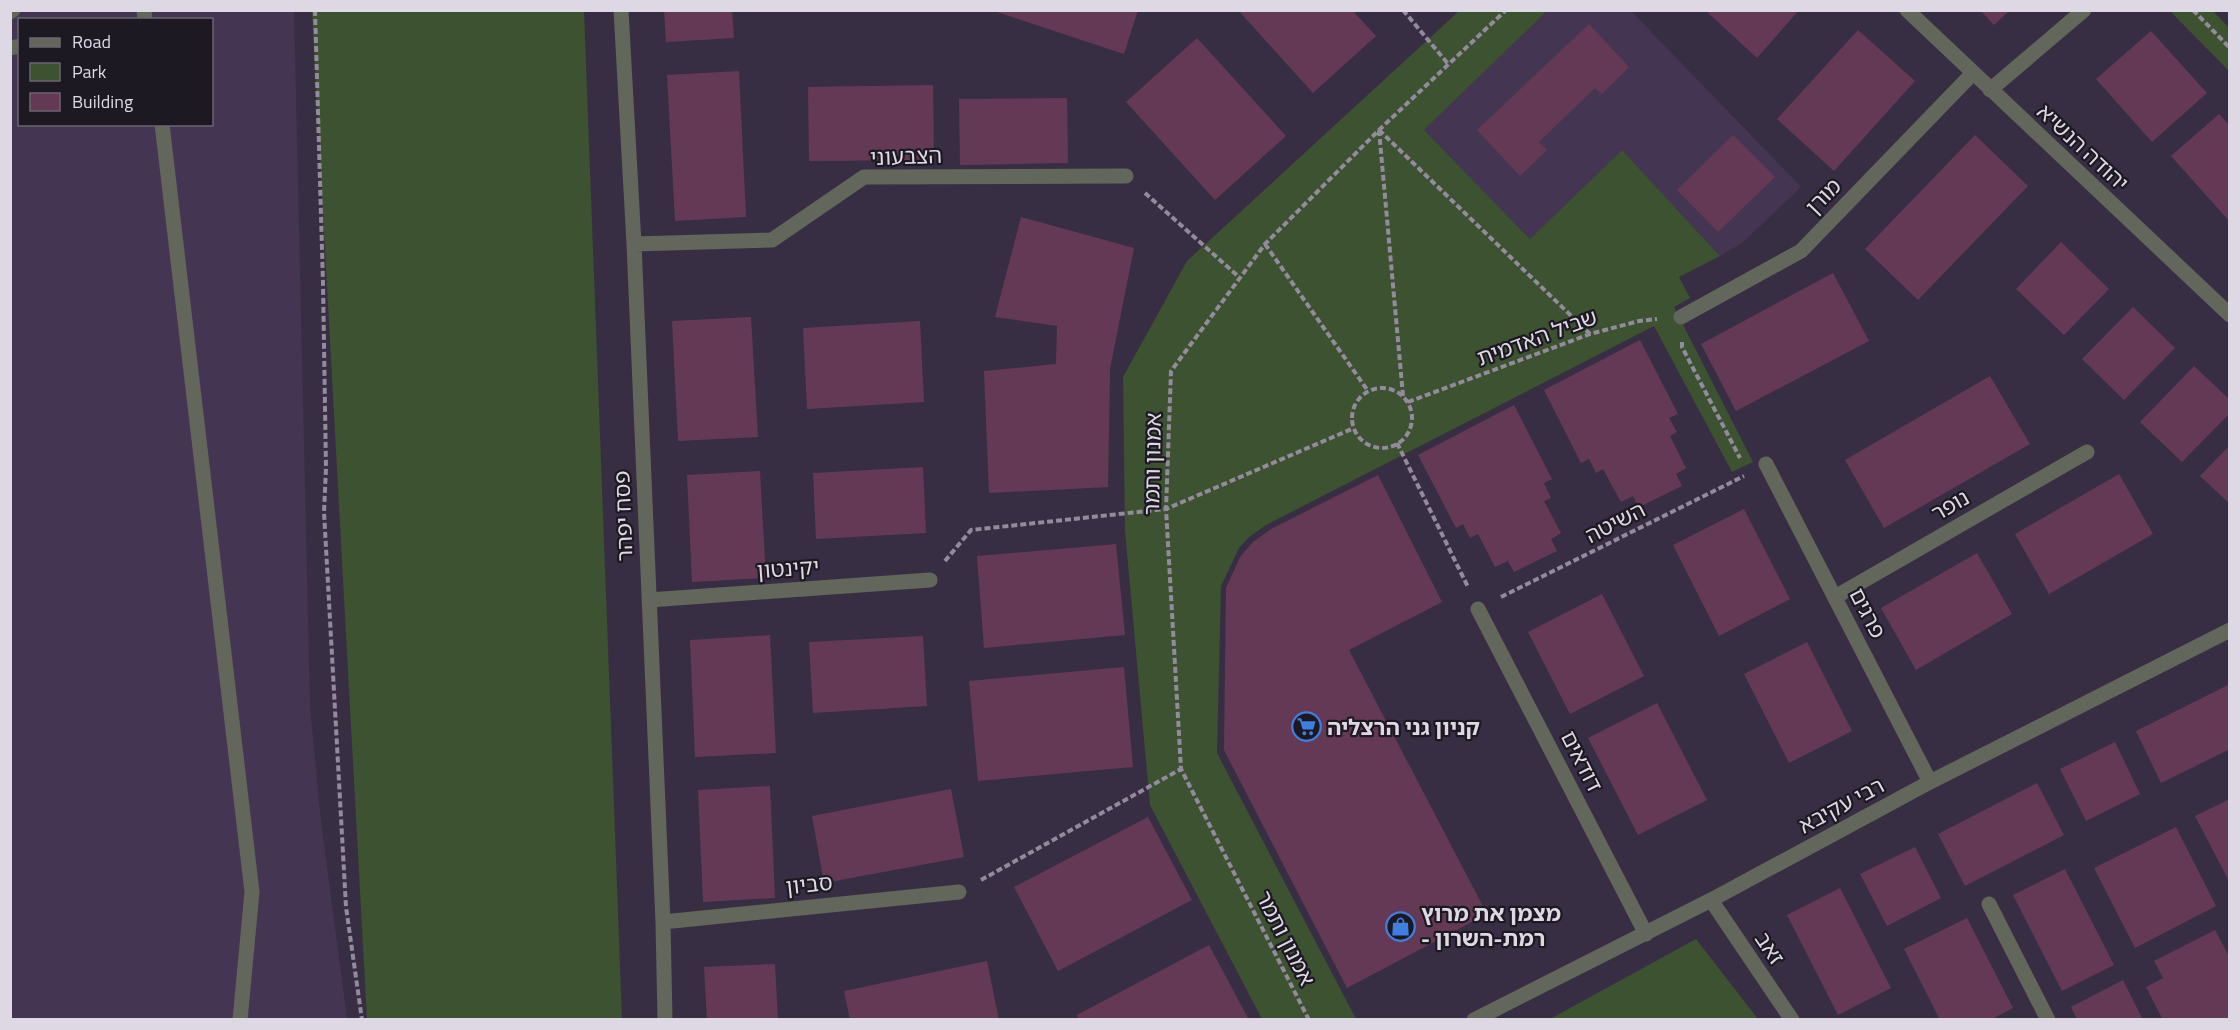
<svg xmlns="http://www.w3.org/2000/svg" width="2240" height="1030" viewBox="0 0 2240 1030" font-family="'Titillium Web','Noto Sans Hebrew',sans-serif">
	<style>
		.built { fill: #443652; fill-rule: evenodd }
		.green { fill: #3c5231 }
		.building { fill: #643955 }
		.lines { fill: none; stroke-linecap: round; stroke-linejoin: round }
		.path { stroke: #938b9c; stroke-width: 4; stroke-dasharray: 6 3; stroke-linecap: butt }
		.minor { stroke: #63665a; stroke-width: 15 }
		.labels { text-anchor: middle; stroke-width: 4.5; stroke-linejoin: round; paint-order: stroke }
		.street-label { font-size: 22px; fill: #ded8e5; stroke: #1d1922 }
		.poi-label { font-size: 22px; font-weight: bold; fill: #ded8e5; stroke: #1d1922; text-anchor: start }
	</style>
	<rect width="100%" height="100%" fill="#382e43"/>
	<!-- built -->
	<path class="built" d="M 10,11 L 294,11 L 310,707 L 321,821 L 347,1019 L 11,1019 ZM 20,20 L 212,20 L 212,124 L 20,124 Z
		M 1547,11 L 1631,11 L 1801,187 L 1742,243 L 1720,256 L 1622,150 L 1530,239 L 1424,130 Z"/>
	<!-- green -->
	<path class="green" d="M 312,11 L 584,11 L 622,1019 L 367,1019 Z
		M 1459,11 L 1547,11 L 1424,130 L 1530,239 L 1622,150 L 1720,256 L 1679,277 L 1690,298 L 1674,307 L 1753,462 L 1732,472 L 1654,326 L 1266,525 L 1249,537 L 1239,548 L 1221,586 L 1217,753 L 1356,1019 L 1262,1019 L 1150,805 L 1125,531 L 1123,377 L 1187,261 Z
		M 2170,11 L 2213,11 L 2229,28 L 2229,71 Z
		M 1696,939 L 1758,1019 L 1550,1019 Z"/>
	<!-- building -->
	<path class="building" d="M 664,10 L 732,10 L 734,38 L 666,42 Z
		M 991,10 L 1138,10 L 1124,54 Z
		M 1238,10 L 1352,10 L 1376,36 L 1313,93 Z
		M 1705,10 L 1799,10 L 1757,58 Z
		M 1980,10 L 2010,10 L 1994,25 Z
		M 1589,24 L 1629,67 L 1602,94 L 1595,88 L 1539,142 L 1547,150 L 1520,176 L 1477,130 Z
		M 1858,30 L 1915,81 L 1834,171 L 1777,119 Z
		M 2151,31 L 2207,93 L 2152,142 L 2096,79 Z
		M 1197,38 L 1286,136 L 1215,200 L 1126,102 Z
		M 739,71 L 746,217 L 675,221 L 667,75 Z
		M 933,85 L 934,160 L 809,161 L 808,87 Z
		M 1067,98 L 1068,163 L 960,165 L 959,99 Z
		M 2219,114 L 2230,126 L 2230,222 L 2171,156 Z
		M 1733,135 L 1775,177 L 1718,232 L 1677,190 Z
		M 1975,135 L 2028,186 L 1918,300 L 1865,249 Z
		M 1021,217 L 1134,248 L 1110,369 L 1108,487 L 989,493 L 984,371 L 1056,364 L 1057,326 L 995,317 Z
		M 2061,242 L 2109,289 L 2064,335 L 2016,289 Z
		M 1833,273 L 1869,341 L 1736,411 L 1701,344 Z
		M 2133,307 L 2175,348 L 2124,400 L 2082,359 Z
		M 751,317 L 758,437 L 678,441 L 672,321 Z
		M 920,321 L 924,402 L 807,409 L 803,328 Z
		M 1640,340 L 1678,414 L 1669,418 L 1677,432 L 1670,436 L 1686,468 L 1676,474 L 1682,486 L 1639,507 L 1633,496 L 1621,502 L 1603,469 L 1596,473 L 1589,459 L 1581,463 L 1544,390 Z
		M 2194,366 L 2230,400 L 2230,413 L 2182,462 L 2140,422 Z
		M 1990,376 L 2030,444 L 1884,528 L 1845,460 Z
		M 1514,405 L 1552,479 L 1544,483 L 1551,498 L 1544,501 L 1561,533 L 1551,539 L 1557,551 L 1514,572 L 1508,561 L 1495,567 L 1478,534 L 1470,538 L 1463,524 L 1456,528 L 1418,455 Z
		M 2230,445 L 2230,504 L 2200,476 Z
		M 923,467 L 926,533 L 816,539 L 813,473 Z
		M 760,471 L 766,578 L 692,582 L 687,475 Z
		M 2119,474 L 2153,534 L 2049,594 L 2015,534 Z
		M 1378,475 L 1442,602 L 1349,650 L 1487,914 L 1347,988 L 1224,750 L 1226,588 L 1240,557 L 1253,542 L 1271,529 Z
		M 1744,509 L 1790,599 L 1719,636 L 1673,545 Z
		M 1116,544 L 1125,635 L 984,648 L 977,556 Z
		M 1977,553 L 2012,614 L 1916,670 L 1881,608 Z
		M 1602,594 L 1644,676 L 1570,714 L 1528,632 Z
		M 770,635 L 776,753 L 695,757 L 690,640 Z
		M 923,636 L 927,706 L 813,713 L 809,642 Z
		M 1807,642 L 1852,731 L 1789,763 L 1744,674 Z
		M 1124,667 L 1133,767 L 978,781 L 969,681 Z
		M 2230,684 L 2230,749 L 2161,783 L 2136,731 Z
		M 1657,703 L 1707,800 L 1638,835 L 1588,738 Z
		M 2115,742 L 2140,794 L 2086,821 L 2060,769 Z
		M 2037,783 L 2064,835 L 1965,886 L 1938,834 Z
		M 770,786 L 775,898 L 703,902 L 698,790 Z
		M 951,789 L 964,857 L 824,883 L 812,816 Z
		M 2230,799 L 2230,883 L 2195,816 Z
		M 1148,817 L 1192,900 L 1058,971 L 1014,887 Z
		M 2176,827 L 2216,906 L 2135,948 L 2094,868 Z
		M 1915,847 L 1941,898 L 1887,926 L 1860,874 Z
		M 2065,869 L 2114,965 L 2062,991 L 2013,895 Z
		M 1840,888 L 1891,988 L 1838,1015 L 1787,915 Z
		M 1967,918 L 2013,1008 L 1990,1020 L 1940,1020 L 1904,949 Z
		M 2215,930 L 2230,958 L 2230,1020 L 2163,1020 L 2146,987 L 2163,978 L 2154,961 Z
		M 1209,945 L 1249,1020 L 1079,1020 L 1077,1015 Z
		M 987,961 L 999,1020 L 850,1020 L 844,991 Z
		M 775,964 L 778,1020 L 707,1020 L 704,967 Z
		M 2123,980 L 2143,1020 L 2077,1020 L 2071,1007 Z"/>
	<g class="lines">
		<!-- path -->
		<path class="path" d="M 315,10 L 323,283 L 326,468 L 324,512 L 346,907 L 362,1020
			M 1403,10 L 1449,65
			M 2193,10 L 2230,48
			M 1379,130 L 1590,334
			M 1379,130 L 1403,396
			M 1145,193 L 1239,277
			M 1265,244 L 1368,391
			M 1682,342 L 1682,347 L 1740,458
			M1352 418a30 30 0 1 1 60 0a30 30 0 1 1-60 0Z
			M 1408,402 L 1590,334 L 1639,321 L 1657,319
			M 1397,443 L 1468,587
			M 945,561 L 971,530 L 1166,509 L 1354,428
			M 1501,597 L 1744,476
			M 981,880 L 1181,769
			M 1309,1020 L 1181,769 L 1166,509 L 1171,371 L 1265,244 L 1379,130 L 1506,10"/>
		<!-- minor -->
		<path class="minor" d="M 144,10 L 145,20
			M 621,10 L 634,244 L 663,922 L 665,1020
			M 1907,10 L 2230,315
			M 10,12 L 13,10
			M 10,48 L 20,46
			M 1990,90 L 2084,10
			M 162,124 L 252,892 L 240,1020
			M 634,244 L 772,240 L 864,177 L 1126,176
			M 1681,317 L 1801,251 L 1973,73
			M 1766,464 L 1930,782
			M 1835,597 L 2087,452
			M 649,600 L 930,580
			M 1478,609 L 1646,934
			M 1711,900 L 1792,1020
			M 1989,904 L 2048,1020
			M 663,922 L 959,892
			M 1474,1020 L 1711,900 L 1930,782 L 2230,630"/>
	</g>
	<!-- icons -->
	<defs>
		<symbol id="supermarket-ring" viewBox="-11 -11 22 22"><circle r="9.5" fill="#1d1922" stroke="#3f7fe0" stroke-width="1.5"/><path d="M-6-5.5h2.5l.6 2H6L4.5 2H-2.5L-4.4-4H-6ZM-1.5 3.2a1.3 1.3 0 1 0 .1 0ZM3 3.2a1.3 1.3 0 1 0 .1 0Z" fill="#3f7fe0"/></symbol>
		<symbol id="shop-ring" viewBox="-11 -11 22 22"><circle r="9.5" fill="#1d1922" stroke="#3f7fe0" stroke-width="1.5"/><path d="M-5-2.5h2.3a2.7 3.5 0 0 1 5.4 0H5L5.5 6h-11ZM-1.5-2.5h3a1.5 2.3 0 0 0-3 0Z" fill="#3f7fe0"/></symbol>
	</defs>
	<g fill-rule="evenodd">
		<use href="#supermarket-ring" x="1290" y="710" width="33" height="33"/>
		<use href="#shop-ring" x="1384" y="910" width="33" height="33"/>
	</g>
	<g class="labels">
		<!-- street labels -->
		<g class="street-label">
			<text transform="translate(2083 147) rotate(43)" y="8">יהודה הנשיא</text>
			<text transform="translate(906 156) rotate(-2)" y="8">הצבעוני</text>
			<text transform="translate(1823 196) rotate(-46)" y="8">מורן</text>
			<text transform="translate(1537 337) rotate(-20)" y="8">שביל האדמית</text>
			<text transform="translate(1152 464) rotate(-89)" y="8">אמנון ותמר</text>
			<text transform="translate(1950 505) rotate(-30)" y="8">נופר</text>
			<text transform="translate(623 516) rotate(-92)" y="8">פסח יפהר</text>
			<text transform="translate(1615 522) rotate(-27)" y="8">השיטה</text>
			<text transform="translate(788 568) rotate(-4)" y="8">יקינטון</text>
			<text transform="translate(1868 613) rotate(63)" y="8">פרגים</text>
			<text transform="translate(1582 761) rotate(63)" y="8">דודאים</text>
			<text transform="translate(1841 805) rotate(-28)" y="8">רבי עקיבא</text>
			<text transform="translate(809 884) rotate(-6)" y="8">סביון</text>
			<text transform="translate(1286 938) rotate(63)" y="8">אמנון ותמר</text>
			<text transform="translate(1770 948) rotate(56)" y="8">זאב</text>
		</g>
		<!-- poi labels -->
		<g class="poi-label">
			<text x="1327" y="735">קניון גני הרצליה</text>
			<text x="1421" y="921">מצמן את מרוץ<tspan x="1421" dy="25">- רמת-השרון</tspan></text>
		</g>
	</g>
	<!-- border -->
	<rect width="2240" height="1030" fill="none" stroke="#ded8e5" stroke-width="24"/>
	<!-- legend -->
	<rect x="18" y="18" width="195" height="108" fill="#1d1922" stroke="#6a6570" stroke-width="1.5"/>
	<rect x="30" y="38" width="30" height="9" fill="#63665a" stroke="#6a6570" stroke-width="1.5"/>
	<text x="72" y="48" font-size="18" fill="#ded8e5">Road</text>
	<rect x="30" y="63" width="30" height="18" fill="#3c5231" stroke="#6a6570" stroke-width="1.5"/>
	<text x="72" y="78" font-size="18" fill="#ded8e5">Park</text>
	<rect x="30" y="93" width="30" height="18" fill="#643955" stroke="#6a6570" stroke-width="1.5"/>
	<text x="72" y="108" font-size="18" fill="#ded8e5">Building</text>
</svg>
